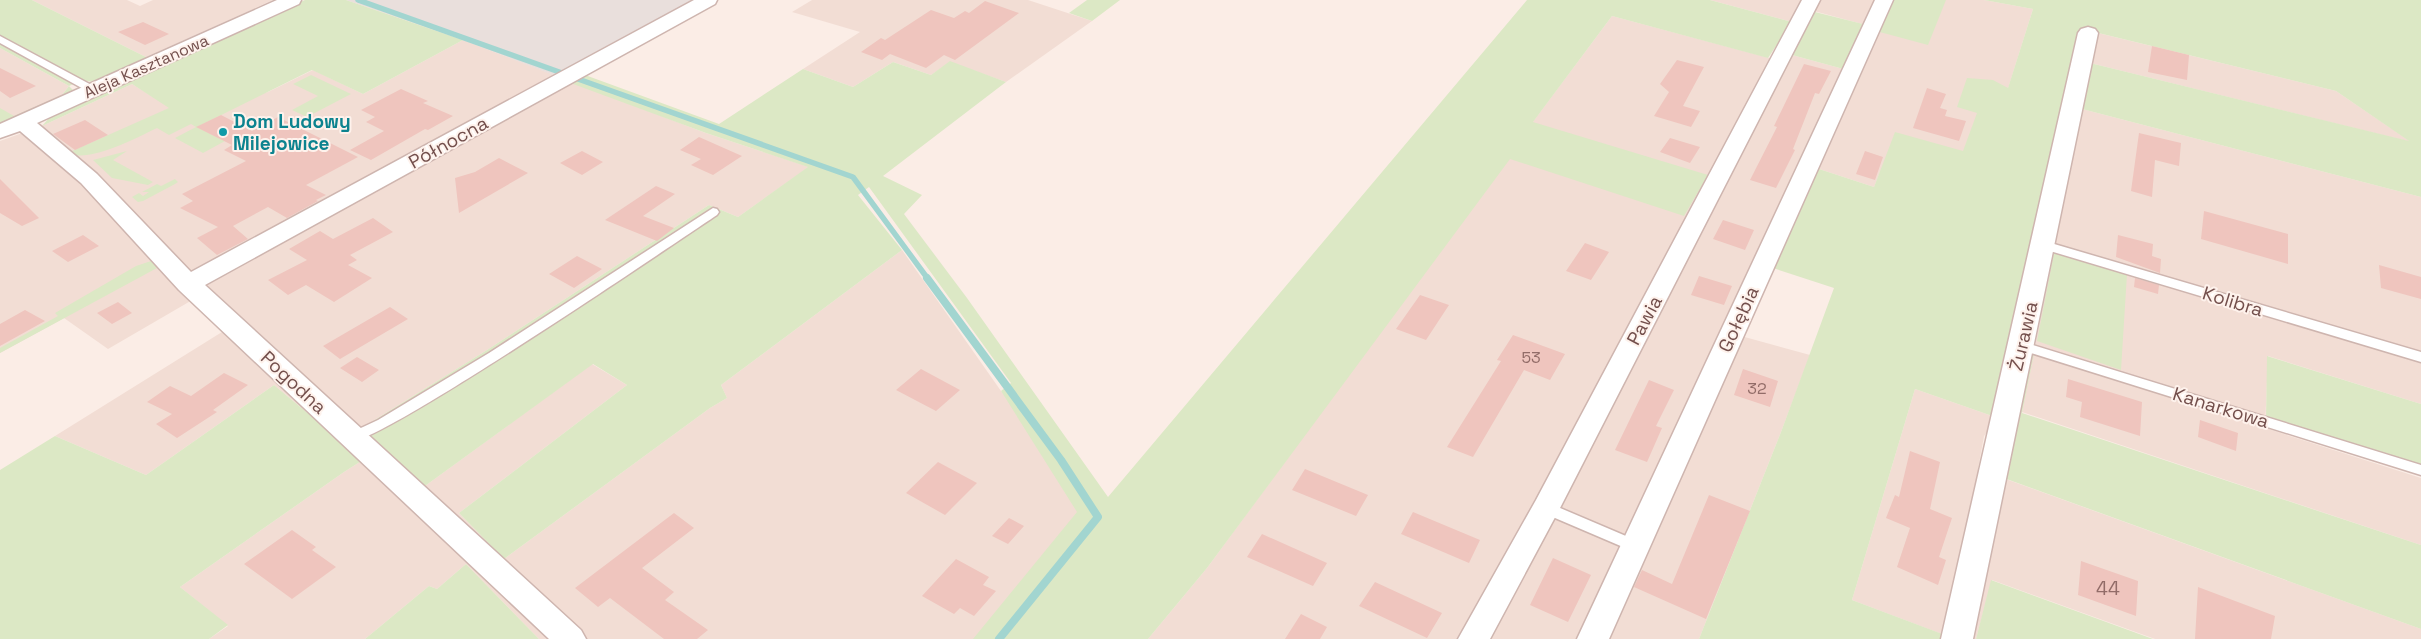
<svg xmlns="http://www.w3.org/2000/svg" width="2421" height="639" viewBox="0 0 2421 639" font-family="'Space Grotesk',sans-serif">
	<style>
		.residential { fill: #f2ddd4 }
		.industrial { fill: #e9dfdc }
		.green { fill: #dce8c5 }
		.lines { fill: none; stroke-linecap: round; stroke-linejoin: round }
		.stream-far1 { stroke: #a2d5d0; stroke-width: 5.5 }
		.stream { stroke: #a2d5d0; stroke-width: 8 }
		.building { fill: #efc5be }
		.service-casing { stroke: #ceb5af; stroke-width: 3 }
		.minor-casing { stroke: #ceb5af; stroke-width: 3 }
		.service { fill: #fff; fill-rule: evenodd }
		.minor { fill: #fff; fill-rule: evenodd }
		.culture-dot { fill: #0f9aa8; stroke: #fef2ec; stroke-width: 2 }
		.labels { text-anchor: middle; stroke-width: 4; stroke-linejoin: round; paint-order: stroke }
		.far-street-label { font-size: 16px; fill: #734f4c; stroke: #fef2ec }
		.number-label { font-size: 16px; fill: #926c68 }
		.culture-label { font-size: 19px; font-weight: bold; fill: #0d838f; stroke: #fef2ec; text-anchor: start }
		.street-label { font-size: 19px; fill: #734f4c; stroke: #fef2ec }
		.near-number-label { font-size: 19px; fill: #926c68 }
	</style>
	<rect width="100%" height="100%" fill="#fbede6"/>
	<!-- residential -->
	<path class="residential" d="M 32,0 L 127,0 L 140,6 L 153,0 L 273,0 L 146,57 Z
		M 812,0 L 1028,0 L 1092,21 L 1006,82 L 950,62 L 931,75 L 893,62 L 853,87 L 803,69 L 860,32 L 792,12 Z
		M 1710,0 L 1984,0 L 2033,9 L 1972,203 L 1880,172 L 1874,187 L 1816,168 L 1877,28 L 1799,7 L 1792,22 Z
		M 1612,16 L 1788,63 L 1792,55 L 1847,70 L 1741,336 L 1810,355 L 1781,432 L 1699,639 L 1148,639 L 1207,568 L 1345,380 L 1413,282 Z
		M 2098,33 L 2336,91 L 2411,142 L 2090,63 Z
		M 463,40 L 703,132 L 809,167 L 738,217 L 709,205 L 487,350 L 341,441 L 274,385 L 146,475 L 55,436 L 222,332 L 194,299 L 108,349 L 64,318 L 0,353 L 0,141 L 42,126 L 132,84 L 174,110 L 268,92 L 313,70 L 363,94 Z
		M 0,48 L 69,86 L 62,95 L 0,123 Z
		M 2082,109 L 2421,197 L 2421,404 L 2268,356 L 2265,428 L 2421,478 L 2421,545 L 2022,412 Z
		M 902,250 L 1001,391 L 1095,512 L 988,639 L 539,639 L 466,564 L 437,589 L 429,586 L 365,639 L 209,639 L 228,626 L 180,587 L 344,472 L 382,448 L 425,486 L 592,364 L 627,385 L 459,513 L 504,559 L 710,408 L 727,398 L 721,385 Z
		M 1915,389 L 1998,418 L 1984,436 L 1978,469 L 2421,629 L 2421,639 L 2155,639 L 1992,580 L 1976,639 L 1955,639 L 1852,600 Z"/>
	<!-- industrial -->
	<path class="industrial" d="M 346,0 L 696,0 L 556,76 L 463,40 Z"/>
	<!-- green -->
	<path class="green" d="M 0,0 L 32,0 L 146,57 L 147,61 C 127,70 104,87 82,80 L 69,86 L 74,91 L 69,96 L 0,127 L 0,108 L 14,116 L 62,95 L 69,86 L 0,48 Z
		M 305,0 L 346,0 L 463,40 L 363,94 L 312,70 L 197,127 L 225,141 L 203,153 L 175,138 L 196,127 L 191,124 L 169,135 L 157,128 C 136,138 97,159 73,155 L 70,152 L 169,108 L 132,84 L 42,126 L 51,116 L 209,40 Z
		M 1087,0 L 1120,0 L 1092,21 L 1069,13 Z
		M 1527,0 L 1710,0 L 1792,22 L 1768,58 L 1612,16 L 1533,122 L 1708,175 L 1684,216 L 1510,159 L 1207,568 L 1148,639 L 973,639 L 1077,512 L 1001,391 L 1011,383 L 869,187 L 858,195 L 902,250 L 721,385 L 727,398 L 710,408 L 504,559 L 459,513 L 627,385 L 593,364 L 425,486 L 382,448 L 344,472 L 180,587 L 228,625 L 209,639 L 0,639 L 0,470 L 55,436 L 146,475 L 274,385 L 341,441 L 487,350 L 709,205 L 738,217 L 808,167 L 706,133 L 565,81 L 585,75 L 719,124 L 803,69 L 853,87 L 893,62 L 931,75 L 950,61 L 1006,82 L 883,176 L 922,195 L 904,214 L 967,298 L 1108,497 Z
		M 1889,0 L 1946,0 L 1928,45 L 1876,31 Z
		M 1984,0 L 2421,0 L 2421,197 L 2082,109 L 2090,63 L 2409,141 L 2336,91 L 2082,29 L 1998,418 L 1915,389 L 1852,600 L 1945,635 L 1944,639 L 1699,639 L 1781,432 L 1834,288 L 1773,268 L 1816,168 L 1874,187 L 1895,132 L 1963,151 L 1977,113 L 1957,107 L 1967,78 L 1993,80 L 2008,88 L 2033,9 Z
		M 1815,12 L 1867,25 L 1847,70 L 1792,55 Z
		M 311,75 L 351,94 L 307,117 L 292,110 L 318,96 L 293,84 Z
		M 127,151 L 113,160 L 153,182 L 148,185 L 112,178 L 93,160 Z
		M 175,179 L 178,182 L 175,184 L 143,201 L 138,202 L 132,197 L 139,193 L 143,196 L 149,192 L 142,192 L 157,184 L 161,186 Z
		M 2054,253 L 2127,274 L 2121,370 L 2037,341 Z
		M 151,261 L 157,268 L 0,353 L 0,348 L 58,316 L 55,313 L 136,266 Z
		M 2027,352 L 2034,354 L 2022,413 L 2421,545 L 2421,629 L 2001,477 Z
		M 2267,356 L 2421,404 L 2421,467 L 2266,418 Z
		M 466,564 L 539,639 L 365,639 L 429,586 L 437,589 Z
		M 1991,580 L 2153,639 L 1976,639 Z"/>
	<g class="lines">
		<!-- stream-far1 -->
		<path class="stream-far1" d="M 358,0 L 562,73
			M 578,79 L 853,177 L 928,279"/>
		<!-- stream -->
		<path class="stream" d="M 927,278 L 1061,460 L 1098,517 L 999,639"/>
	</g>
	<!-- building -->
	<path class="building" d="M 985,1 L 1019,13 L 955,60 L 944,55 L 926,68 L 890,54 L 882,60 L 861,52 L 881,38 L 885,40 L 931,10 L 954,18 L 965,11 L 969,13 Z
		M 143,22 L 169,34 L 145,45 L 118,32 Z
		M 2152,46 L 2189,55 L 2187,80 L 2148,72 Z
		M 1677,60 L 1704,67 L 1683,106 L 1700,111 L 1691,127 L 1654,116 L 1669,92 L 1660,84 Z
		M 1804,64 L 1831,71 L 1819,94 L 1815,93 L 1793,149 L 1795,150 L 1776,188 L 1750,180 L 1777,127 L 1774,126 Z
		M 0,68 L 36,86 L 10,98 L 0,91 Z
		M 1927,88 L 1946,94 L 1940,108 L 1947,110 L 1945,116 L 1966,121 L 1959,141 L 1913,128 Z
		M 401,89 L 428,101 L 423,103 L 453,116 L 428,130 L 425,129 L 371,160 L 350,150 L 384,131 L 366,122 L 375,117 L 361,110 Z
		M 221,115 L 252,131 L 278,117 L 358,157 L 306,185 L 326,195 L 316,200 L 318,201 L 287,218 L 268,207 L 233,226 L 248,239 L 217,255 L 197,238 L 218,227 L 180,208 L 193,201 L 182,194 L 246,161 L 224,150 L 232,145 L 196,127 Z
		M 85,120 L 108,135 L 75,150 L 53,134 Z
		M 2139,133 L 2181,143 L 2179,166 L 2155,160 L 2152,197 L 2131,191 Z
		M 699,137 L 742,156 L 713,175 L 691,165 L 701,159 L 680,150 Z
		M 1670,138 L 1700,147 L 1690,163 L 1660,152 Z
		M 582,151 L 603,162 L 582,175 L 560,163 Z
		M 1865,151 L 1883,157 L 1875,180 L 1856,174 Z
		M 499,158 L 528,173 L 459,213 L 455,178 L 475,172 Z
		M 0,179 L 39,218 L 22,226 L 0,213 Z
		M 656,186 L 675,194 L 643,216 L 674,228 L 657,241 L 605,220 Z
		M 2204,211 L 2288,234 L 2288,264 L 2201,239 Z
		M 373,218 L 393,232 L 350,255 L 357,260 L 348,265 L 372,278 L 334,302 L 306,285 L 288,295 L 268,280 L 307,260 L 289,249 L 320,231 L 333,239 Z
		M 1723,220 L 1754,230 L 1745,250 L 1713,239 Z
		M 83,235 L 99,246 L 68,262 L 52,251 Z
		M 2118,235 L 2153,244 L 2152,256 L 2161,259 L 2160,273 L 2116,257 Z
		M 1585,243 L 1609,252 L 1591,280 L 1566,271 Z
		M 577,256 L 602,269 L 574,288 L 549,274 Z
		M 2379,265 L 2421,277 L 2421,299 L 2381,288 Z
		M 1699,276 L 1732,286 L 1724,305 L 1691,295 Z
		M 2135,278 L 2159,285 L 2158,294 L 2134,287 Z
		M 1420,295 L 1449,305 L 1426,340 L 1396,329 Z
		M 118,302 L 132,313 L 112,324 L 97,313 Z
		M 390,307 L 408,319 L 340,359 L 323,346 Z
		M 25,310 L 45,321 L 0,346 L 0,324 Z
		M 1513,335 L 1565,354 L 1550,380 L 1524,370 L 1473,457 L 1447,447 L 1501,361 L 1497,360 Z
		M 357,357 L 379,370 L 362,382 L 340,368 Z
		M 921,369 L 960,390 L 936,411 L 896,390 Z
		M 1743,369 L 1778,381 L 1770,407 L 1734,395 Z
		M 224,373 L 248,385 L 213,410 L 217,412 L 177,438 L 156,424 L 172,414 L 147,402 L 170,386 L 191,396 Z
		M 2068,379 L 2142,402 L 2140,436 L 2080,417 L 2082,402 L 2066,397 Z
		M 1649,380 L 1674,390 L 1656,426 L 1662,428 L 1647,462 L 1615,450 Z
		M 2200,420 L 2238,433 L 2236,451 L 2198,437 Z
		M 1910,451 L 1940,462 L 1930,509 L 1952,518 L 1939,557 L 1946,560 L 1938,585 L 1897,567 L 1910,528 L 1886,518 L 1895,495 L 1899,497 Z
		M 938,462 L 977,483 L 945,515 L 906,493 Z
		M 1305,469 L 1368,495 L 1356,516 L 1292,490 Z
		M 1709,495 L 1750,511 L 1706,619 L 1634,587 L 1642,570 L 1672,584 Z
		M 1413,512 L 1480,540 L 1469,563 L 1401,534 Z
		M 674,513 L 694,528 L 642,568 L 674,592 L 665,600 L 708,630 L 697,639 L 664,639 L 610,598 L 598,607 L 575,588 Z
		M 1009,518 L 1024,526 L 1008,544 L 992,536 Z
		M 292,530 L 316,547 L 312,550 L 336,567 L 292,599 L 244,564 Z
		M 1262,534 L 1327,563 L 1313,586 L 1247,557 Z
		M 1553,558 L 1591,575 L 1568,622 L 1530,605 Z
		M 956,559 L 989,577 L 983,585 L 996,591 L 974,616 L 960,608 L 954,614 L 922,596 Z
		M 2081,561 L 2138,581 L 2136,616 L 2078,595 Z
		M 1375,582 L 1442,613 L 1427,638 L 1359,606 Z
		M 2198,587 L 2275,616 L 2271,639 L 2195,639 Z
		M 1301,614 L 1327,627 L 1320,639 L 1285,639 Z"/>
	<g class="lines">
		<defs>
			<path id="service" d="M 0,36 L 97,88 L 98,90 L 93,93 L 89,92 L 0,43 Z
				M 713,208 L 717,209 L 719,212 L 717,215 C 675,243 373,449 348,442 L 346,438 L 348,434 L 378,420 L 489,353 Z
				M 2044,241 L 2421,352 L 2421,362 L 2040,248 L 2038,245 Z
				M 2020,341 L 2421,465 L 2421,475 L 2015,348 L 2014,345 Z
				M 1546,502 L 1640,542 L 1642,546 L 1640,550 L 1635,552 L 1630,550 L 1541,512 L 1539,508 L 1541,504 Z"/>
			<path id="minor" d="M 277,0 L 301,0 L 299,4 L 37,123 L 97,174 L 191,272 L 694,0 L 717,0 L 715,4 L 205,285 L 581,630 L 586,639 L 549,639 L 179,290 L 81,183 L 20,131 L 0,138 L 0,124 Z
				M 1802,0 L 1820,0 L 1560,508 L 1490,639 L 1458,639 L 1536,500 Z
				M 1875,0 L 1893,0 L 1609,639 L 1577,639 Z
				M 2088,27 L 2095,29 L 2098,33 L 1973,639 L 1941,639 L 2078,33 L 2081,29 Z"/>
		</defs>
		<!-- service casing -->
		<use href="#service" class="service-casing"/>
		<!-- minor casing -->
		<use href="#minor" class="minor-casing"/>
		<!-- service -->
		<use href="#service" class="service"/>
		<!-- minor -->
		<use href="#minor" class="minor"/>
	</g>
	<!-- markers -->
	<circle class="culture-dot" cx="223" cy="132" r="5"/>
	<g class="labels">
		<!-- far-street labels -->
		<g class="far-street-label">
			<text transform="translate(146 66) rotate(-24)" y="6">Aleja Kasztanowa</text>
		</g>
		<!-- number labels -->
		<g class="number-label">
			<text x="1531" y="363">53</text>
			<text x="1757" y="394">32</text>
		</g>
		<!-- culture labels -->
		<g class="culture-label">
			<text x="233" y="128">Dom Ludowy<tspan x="233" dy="22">Milejowice</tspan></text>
		</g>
		<!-- street labels -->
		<g class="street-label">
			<text transform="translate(448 142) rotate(-29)" y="7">Północna</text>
			<text transform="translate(2233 301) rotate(17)" y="7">Kolibra</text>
			<text transform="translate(1738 319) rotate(-65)" y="7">Gołębia</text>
			<text transform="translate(1644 320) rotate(-62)" y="7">Pawia</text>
			<text transform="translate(2023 336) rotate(-77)" y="7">Żurawia</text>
			<text transform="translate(294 382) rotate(43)" y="7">Pogodna</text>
			<text transform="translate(2221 407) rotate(17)" y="7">Kanarkowa</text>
		</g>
		<!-- near-number labels -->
		<g class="near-number-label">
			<text x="2108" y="595">44</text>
		</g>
	</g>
</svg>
